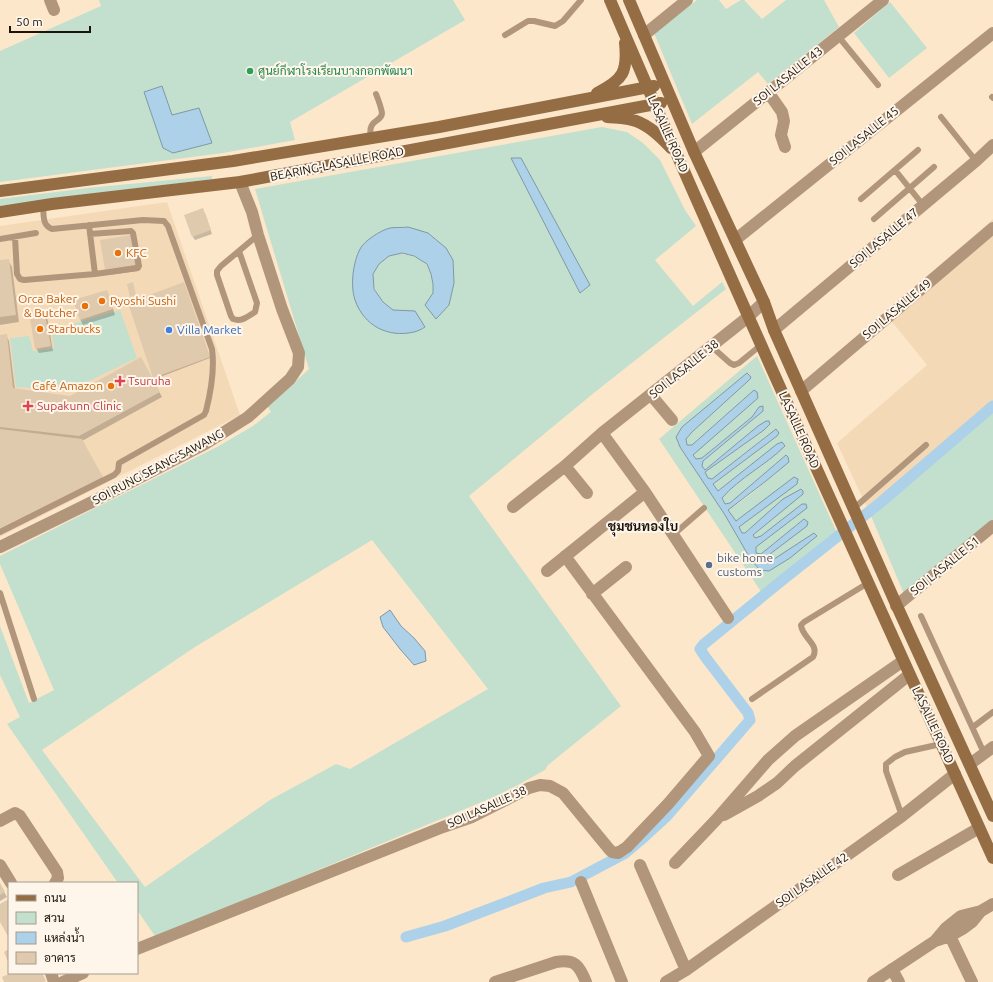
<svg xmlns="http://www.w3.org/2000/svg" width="993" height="982" viewBox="0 0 993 982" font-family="Ubuntu,Sarabun,sans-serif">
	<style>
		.built { fill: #f4d9b7 }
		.green { fill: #c2e0cd; fill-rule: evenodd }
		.water { fill: #acd1e8; stroke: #8198a5 }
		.shadow { fill: #0003 }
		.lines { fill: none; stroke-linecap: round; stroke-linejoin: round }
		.canal { stroke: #acd1e8; stroke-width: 11 }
		.building { fill: #dfcaae }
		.lane { stroke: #b2967c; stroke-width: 6 }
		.street { stroke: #b2967c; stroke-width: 12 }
		.secondary { stroke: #956d45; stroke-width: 12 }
		.leisure-dot { fill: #2e9e5b; stroke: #fff6eb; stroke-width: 1.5 }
		.food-dot { fill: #e8710a; stroke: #fff6eb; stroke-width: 1.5 }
		.shop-dot { fill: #3f7fe0; stroke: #fff6eb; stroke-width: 1.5 }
		.health-dot { fill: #e0444e; stroke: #fff6eb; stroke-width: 1.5 }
		.service-dot { fill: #5c6f8a; stroke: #fff6eb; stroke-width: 1.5 }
		.labels { text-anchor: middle; stroke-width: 4; stroke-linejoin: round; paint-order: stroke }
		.leisure-label { font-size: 12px; fill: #27864d; stroke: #fff6eb; text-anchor: start }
		.street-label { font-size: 12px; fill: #1c140a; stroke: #fff6eb }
		.food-label { font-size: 12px; fill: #c56008; stroke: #fff6eb; text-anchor: start }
		.shop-label { font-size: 12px; fill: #366cbe; stroke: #fff6eb; text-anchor: start }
		.health-label { font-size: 12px; fill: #be3a42; stroke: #fff6eb; text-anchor: start }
		.service-label { font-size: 12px; fill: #4e5e75; stroke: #fff6eb; text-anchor: start }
		.neighbourhood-label { font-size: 13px; font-weight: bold; fill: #1c140a; stroke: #fff6eb }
	</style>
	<rect width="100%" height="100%" fill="#fce7cb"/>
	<!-- built -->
	<path class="built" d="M 167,202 L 240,415 L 0,537 L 0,226 Z
		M 993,219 L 993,403 L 869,512 L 837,443 L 927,365 L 885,313 Z"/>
	<!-- green -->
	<path class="green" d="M 99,0 L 453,0 L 465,20 L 290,122 L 295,140 L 223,153 L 0,182 L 0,51 L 101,6 Z
		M 697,0 L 719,0 L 726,9 L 741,0 L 744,0 L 762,19 L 786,0 L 824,0 L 839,27 L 768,84 L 758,72 L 692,124 L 654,33 Z
		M 890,2 L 927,48 L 889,78 L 854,33 Z
		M 602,127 L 627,132 L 643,143 L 660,160 L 685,210 L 696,226 L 655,260 L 693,306 L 722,282 L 726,289 L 595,392 L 469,496 L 621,706 L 548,765 L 545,770 L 516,786 L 489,799 L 178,928 L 155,936 L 137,910 L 137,883 L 118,883 L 7,724 L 20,717 L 0,675 L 0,626 L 29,703 L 54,690 L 0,564 L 0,556 L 217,447 L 253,426 L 271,412 L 268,407 L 309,369 L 255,189 ZM 521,158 L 589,285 L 580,293 ZM 375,235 L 453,260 L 433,293 C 434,284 432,274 427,266 C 426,263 423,262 420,260 C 411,255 398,251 388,256 C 373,264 369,282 378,295 C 382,300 388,308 393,310 C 397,312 410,311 415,311 L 362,315 ZM 372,540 L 488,689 L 350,769 L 336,764 L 270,800 L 145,887 L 42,750 L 195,647 Z
		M 212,176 L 212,179 L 0,206 L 0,199 L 88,188 Z
		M 120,310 L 137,358 L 68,391 L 16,387 L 10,338 L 29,336 L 33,351 L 54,348 L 51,330 Z
		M 757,356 L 837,533 L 762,593 L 659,439 ZM 747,373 L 751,378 L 747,382 L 692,432 L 686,439 L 687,445 L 692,445 L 749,394 L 693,455 L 696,459 L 702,458 L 752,417 L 759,407 L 763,411 L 703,461 L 702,466 L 705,470 L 758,426 L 705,472 L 708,478 L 712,479 L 770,433 L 777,436 L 713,484 L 718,491 L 777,444 L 780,450 L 729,490 L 722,498 L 725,504 L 730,503 L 786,455 L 789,462 C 769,479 750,496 728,510 L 736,521 L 748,519 L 739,527 L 742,533 L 745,533 L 783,499 L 753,535 L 755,538 L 761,536 L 802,504 L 767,538 L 756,547 L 756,553 L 761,554 L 804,519 L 763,561 L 768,564 L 776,559 L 790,558 L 769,571 L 760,570 L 751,560 L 725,515 L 680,447 L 676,437 L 682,428 Z
		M 993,411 L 993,520 L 904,594 L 871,516 Z"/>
	<!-- water -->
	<path class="water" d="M 162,86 L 172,115 L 199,108 L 212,143 L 173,153 L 163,148 L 144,92 Z
		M 511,158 L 521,158 L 590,285 L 580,293 Z
		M 408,227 L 428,233 L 446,248 L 453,260 L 454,283 L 449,305 L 436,319 L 425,305 L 433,293 L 433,284 L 431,274 L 427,264 L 414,256 L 402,253 L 389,256 L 379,264 L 373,274 L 374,289 L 383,302 L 393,310 L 415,311 L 425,327 C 422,329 418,331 414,332 C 388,338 364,326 355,300 C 350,286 353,262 360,249 C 364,241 381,230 390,228 C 395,227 402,228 408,227 Z
		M 747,373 L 750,376 L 751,378 L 747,382 L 692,432 L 686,439 L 687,445 L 692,445 L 754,390 L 757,392 L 758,398 L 693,455 L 696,459 L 702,458 L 752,417 L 759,407 L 763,406 L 763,411 L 703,461 L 702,466 L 705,470 L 758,426 L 766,421 L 769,421 L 770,424 L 764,430 L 705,472 L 708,478 L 712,479 L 776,429 L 779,433 L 777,436 L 713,484 L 718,491 L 777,444 L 782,442 L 785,446 C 766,465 739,478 722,498 L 725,504 L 730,503 L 786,455 L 788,457 L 789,462 L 766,481 L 728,510 L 736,521 L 794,477 L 798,479 L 797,484 L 739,527 L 742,533 L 745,533 L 783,499 L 801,489 L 803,491 L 803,494 L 753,535 L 755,538 L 761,536 L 802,504 L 806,504 L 807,508 L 756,547 L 756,553 L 761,554 L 804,519 L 808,522 L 807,526 L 770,554 L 764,561 L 768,563 L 814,533 L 817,536 L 790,558 L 769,571 L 760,570 L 751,560 L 725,515 L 680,447 L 676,437 L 682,427 Z
		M 390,610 L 401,626 L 414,638 L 425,651 L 426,661 L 414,665 L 400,649 L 383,627 L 380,617 Z"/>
	<!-- shadow -->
	<path class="shadow" d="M 205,213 L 212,234 L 195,240 L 193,237 Z
		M 130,236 L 138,271 L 109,275 Z
		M 8,260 L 12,267 L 19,322 L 0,325 L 0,261 Z
		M 184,284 L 210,358 L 155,379 L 154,378 Z
		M 107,291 L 109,296 L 115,315 L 83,325 L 80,319 Z
		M 44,311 L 47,316 L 53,351 L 39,353 L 36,348 Z
		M 6,335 L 9,341 L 15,389 L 70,397 L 141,358 L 162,397 L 82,441 L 105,482 L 0,535 L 0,336 Z
		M 0,885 L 7,897 L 0,901 Z"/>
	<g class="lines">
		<!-- canal -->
		<path class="canal" d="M 406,937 L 445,926 L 544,888 L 571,882 L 624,854 L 643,838 L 667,816 L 750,720 L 748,713 L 706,658 L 700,649 L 704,644 L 785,578 L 880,503 L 993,406"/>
	</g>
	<!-- building -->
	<path class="building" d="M 203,208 L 211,230 L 192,237 L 184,215 Z
		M 131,235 L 135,265 L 105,270 L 100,240 Z
		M 9,259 L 16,315 L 0,317 L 0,260 Z
		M 133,282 L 136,295 L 130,297 L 127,284 Z
		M 184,282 L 210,357 L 153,378 L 128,303 Z
		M 107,290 L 113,309 L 80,320 L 73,300 Z
		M 44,310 L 51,346 L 35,349 L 29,313 Z
		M 7,334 L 13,388 L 70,396 L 141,357 L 160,392 L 79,436 L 0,427 L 0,335 Z
		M 0,429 L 82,439 L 103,477 L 0,529 Z
		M 0,883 L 5,892 L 0,895 Z
		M 7,900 L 9,903 L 9,938 L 0,922 L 0,904 Z
		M 9,949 L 9,964 L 4,952 Z
		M 11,973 L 42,973 L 46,981 L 44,982 L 4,982 L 2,977 Z"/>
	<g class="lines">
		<!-- lane -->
		<path class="lane" d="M 505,35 L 528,21 L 534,21 L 555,26 L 563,21 L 581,0
			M 838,36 L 878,85
			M 992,97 L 993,98
			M 941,117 L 976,161
			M 371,138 C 367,118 382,123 382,113 C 381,107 378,99 376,94
			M 895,170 L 923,205
			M 861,199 L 918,150
			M 874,219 L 934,167
			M 89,225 L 95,274
			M 15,237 L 17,274 L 20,279 L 24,280 L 95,274 L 138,268 L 139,266 L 133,233 L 131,231 L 90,234
			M 0,239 L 36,233
			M 239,251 L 257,303 L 255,312 C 247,317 242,322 233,319 L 231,316 L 217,275 L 217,271 L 221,266 L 258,235
			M 712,347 L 730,363 L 734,365 L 739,363 L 761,345
			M 853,509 L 926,445
			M 0,532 L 114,475 L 118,471 L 119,463 L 204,415 L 206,411 C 211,391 215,370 212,349 L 168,226 L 164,221 L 143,220 L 52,229 C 42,225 44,216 43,206
			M 673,535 L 704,508
			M 0,593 L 34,699
			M 921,616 L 984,753
			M 752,699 L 813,657 C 820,644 802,638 801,625 L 804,622 L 868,583
			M 973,727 L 993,712
			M 902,816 L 886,771 L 886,764 L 895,757 L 905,752 L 941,744"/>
		<!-- street -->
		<path class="street" d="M 50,0 L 54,10
			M 644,35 L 687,0
			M 768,92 L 782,112 L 784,121 L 781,135 L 785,147
			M 694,152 L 883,0
			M 735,240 L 993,33
			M 774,330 L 976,161 L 993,145
			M 801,391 L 993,228
			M 651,395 L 672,420
			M 602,433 L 645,492 L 728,618
			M 565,466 L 587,493
			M 513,507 L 565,466 L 602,433 L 748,317 L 764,302
			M 0,547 L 92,502 L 205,444 L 248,417 L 290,379 L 298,367 L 299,353 L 282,309 L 258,235 L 252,212 L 240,182
			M 547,571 L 645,492
			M 592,594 L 626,567
			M 896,606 L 993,526
			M 970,764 L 993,747
			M 724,815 L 758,796 L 777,783 L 795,766 L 909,675
			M 0,821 L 15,813 L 20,816 L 57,872 L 58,878 L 55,883
			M 675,863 L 716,820 L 768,760 L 795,736 L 903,661
			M 0,865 L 11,883
			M 640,865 L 686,970
			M 898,875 L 979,828
			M 581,882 L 622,982
			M 950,936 L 972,982
			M 935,941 L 946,928 L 961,916 L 981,911 L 993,904
			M 137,949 L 443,827 L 472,817 L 529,788 L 540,785 L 550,786 L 563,793 L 609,849 L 612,852 L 618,853 L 627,847 L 668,804 L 709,756 L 695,732 L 565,556
			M 892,969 L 899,982
			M 51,973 L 54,982
			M 63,982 L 83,973
			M 495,982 L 556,962 C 575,959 579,965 586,982
			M 666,982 L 686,970 L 902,816 L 955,774
			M 873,982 L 935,941 L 950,936 L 964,928 L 972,922 L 981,911"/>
		<!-- secondary -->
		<path class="secondary" d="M 610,0 C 733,288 864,573 993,858
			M 629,0 L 694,152 L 764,302 L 774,330 C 815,421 855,513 896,604 C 928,675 961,745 993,816
			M 597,93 C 623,80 628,72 625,43
			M 607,117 C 617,118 627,118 636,121 C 650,126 661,137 671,148
			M 0,191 L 233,161 L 439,127 L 654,86
			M 0,212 L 52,204 L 240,182 L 661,103"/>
	</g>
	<!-- markers -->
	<circle class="leisure-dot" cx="250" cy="71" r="4"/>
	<g class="food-dot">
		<circle cx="118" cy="253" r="4"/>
		<circle cx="102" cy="301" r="4"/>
		<circle cx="85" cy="306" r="4"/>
		<circle cx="40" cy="329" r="4"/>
		<circle cx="111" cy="386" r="4"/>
	</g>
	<circle class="shop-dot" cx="169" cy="330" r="4"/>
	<g class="health-dot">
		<path d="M118 375h4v4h4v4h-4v4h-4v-4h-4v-4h4z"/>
		<path d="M26 400h4v4h4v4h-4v4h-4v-4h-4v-4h4z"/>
	</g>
	<circle class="service-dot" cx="709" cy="565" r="4"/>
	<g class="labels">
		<!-- leisure labels -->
		<g class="leisure-label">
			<text x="258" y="75">ศูนย์กีฬาโรงเรียนบางกอกพัฒนา</text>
		</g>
		<!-- street labels -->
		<g class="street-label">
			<text transform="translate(788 76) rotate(-39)" y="4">SOI LASALLE 43</text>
			<text transform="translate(668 134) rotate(66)" y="4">LASALLE ROAD</text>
			<text transform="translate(864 136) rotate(-39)" y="4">SOI LASALLE 45</text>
			<text transform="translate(337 164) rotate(-11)" y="4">BEARING-LASALLE ROAD</text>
			<text transform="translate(884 238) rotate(-40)" y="4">SOI LASALLE 47</text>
			<text transform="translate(897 309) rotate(-40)" y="4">SOI LASALLE 49</text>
			<text transform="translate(684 369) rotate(-39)" y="4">SOI LASALLE 38</text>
			<text transform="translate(799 430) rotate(66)" y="4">LASALLE ROAD</text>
			<text transform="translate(158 467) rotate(-28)" y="4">SOI RUNG SEANG-SAWANG</text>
			<text transform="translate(945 566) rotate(-39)" y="4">SOI LASALLE 51</text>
			<text transform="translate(933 725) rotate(65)" y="4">LASALLE ROAD</text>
			<text transform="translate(487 807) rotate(-24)" y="4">SOI LASALLE 38</text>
			<text transform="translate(812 880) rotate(-35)" y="4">SOI LASALLE 42</text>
		</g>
		<!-- food labels -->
		<g class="food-label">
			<text x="126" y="257">KFC</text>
			<text x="77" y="303" text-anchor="end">Orca Baker<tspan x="77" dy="14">&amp; Butcher</tspan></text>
			<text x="110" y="305">Ryoshi Sushi</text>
			<text x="48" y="333">Starbucks</text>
			<text x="103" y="390" text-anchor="end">Café Amazon</text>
		</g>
		<!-- shop labels -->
		<g class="shop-label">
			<text x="177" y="334">Villa Market</text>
		</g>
		<!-- health labels -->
		<g class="health-label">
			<text x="128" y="385">Tsuruha</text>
			<text x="37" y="410">Supakunn Clinic</text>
		</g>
		<!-- service labels -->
		<g class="service-label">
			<text x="717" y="562">bike home<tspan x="717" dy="14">customs</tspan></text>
		</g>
		<!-- neighbourhood labels -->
		<g class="neighbourhood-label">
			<text x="643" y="531">ชุมชนทองใบ</text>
		</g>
	</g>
	<!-- legend -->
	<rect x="8" y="882" width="130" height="92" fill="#fff6eb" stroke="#a49c91"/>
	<rect x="16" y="895" width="20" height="6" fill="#956d45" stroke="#a49c91"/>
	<text x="44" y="902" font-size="12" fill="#1c140a">ถนน</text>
	<rect x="16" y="912" width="20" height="12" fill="#c2e0cd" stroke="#a49c91"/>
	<text x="44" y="922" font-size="12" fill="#1c140a">สวน</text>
	<rect x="16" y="932" width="20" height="12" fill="#acd1e8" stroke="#a49c91"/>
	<text x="44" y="942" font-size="12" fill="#1c140a">แหล่งน้ำ</text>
	<rect x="16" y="952" width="20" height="12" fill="#dfcaae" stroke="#a49c91"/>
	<text x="44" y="962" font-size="12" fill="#1c140a">อาคาร</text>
	<!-- scale -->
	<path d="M10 26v6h80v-6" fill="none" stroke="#1c140a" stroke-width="2"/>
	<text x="16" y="26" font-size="12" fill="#1c140a" stroke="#fff6eb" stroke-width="3" paint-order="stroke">50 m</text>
</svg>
